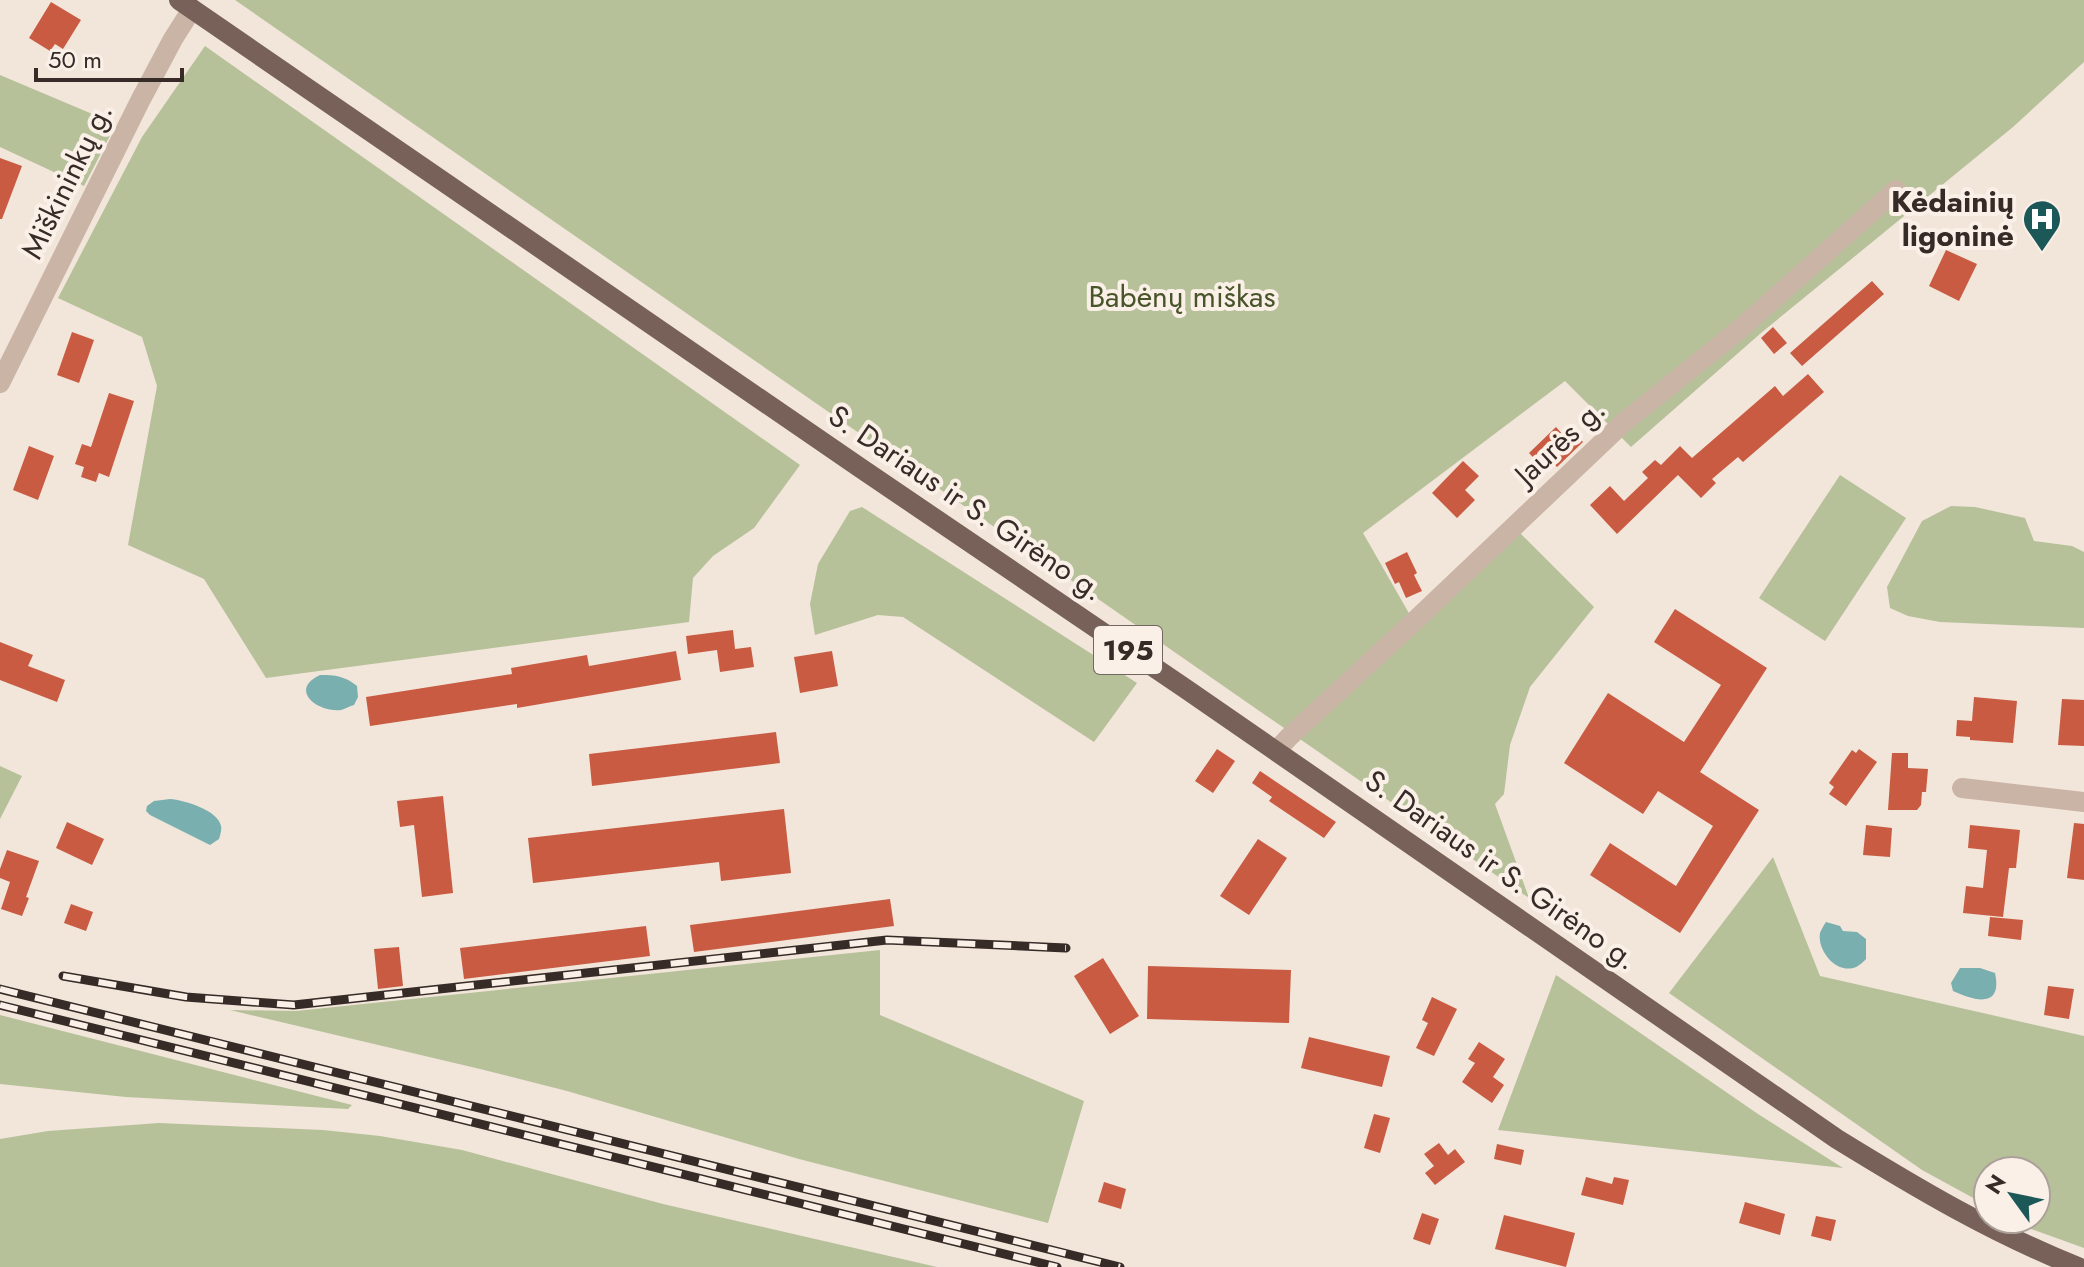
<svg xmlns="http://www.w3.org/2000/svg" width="2084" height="1267" viewBox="0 0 2084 1267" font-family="Jost,sans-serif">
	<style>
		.green { fill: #b6c19a }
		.water { fill: #79afaf }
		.building { fill: #c85b42 }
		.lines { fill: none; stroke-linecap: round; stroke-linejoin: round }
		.minor { stroke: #cab4a6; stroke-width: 20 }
		.primary { stroke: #786158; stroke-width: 20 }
		.rail-casing { stroke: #362b27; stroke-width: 9 }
		.rail { stroke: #faf0e7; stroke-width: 6; stroke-dasharray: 18; stroke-linecap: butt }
		.labels { text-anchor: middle; stroke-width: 8; stroke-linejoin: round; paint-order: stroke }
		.shield { fill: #faf0e7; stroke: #716661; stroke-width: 2 }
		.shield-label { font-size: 28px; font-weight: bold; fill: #362b27 }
		.street-label { font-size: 30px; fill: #362b27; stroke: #faf0e7 }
		.poi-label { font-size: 30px; font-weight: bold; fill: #362b27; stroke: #faf0e7; text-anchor: end }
		.park-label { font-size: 30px; fill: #48552a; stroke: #faf0e7 }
	</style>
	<rect width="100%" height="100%" fill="#f2e5da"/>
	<!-- green -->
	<path class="green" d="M 235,0 L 2084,0 L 2084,62 L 2013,127 L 1761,333 L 1631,447 L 1565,381 L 1363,533 L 1410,615 L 1520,533 L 1594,607 L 1530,687 L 1510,745 L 1504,794 L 1495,804 L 1529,898 Z
		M 205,46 L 800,465 L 754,528 L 713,556 L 693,578 L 689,622 L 266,678 L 204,579 L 128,545 L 157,386 L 142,337 L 58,298 L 142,137 Z
		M 0,75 L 116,124 L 84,186 L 0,147 Z
		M 1840,475 L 1906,518 L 1825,641 L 1759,598 Z
		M 1951,506 L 1975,507 L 2025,518 L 2034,541 L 2072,546 L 2084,552 L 2084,628 L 1940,622 L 1908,616 L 1890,608 L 1887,587 L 1922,521 Z
		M 862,507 L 1137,683 L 1094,742 L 903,617 L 878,615 L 815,635 L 810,604 L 818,564 L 850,511 Z
		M 0,766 L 22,776 L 0,819 Z
		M 1773,857 L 1820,976 L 2084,1036 L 2084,1248 L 2031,1229 L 2013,1219 L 2036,1219 L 2036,1171 L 1988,1171 L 1988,1206 L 1922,1170 L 1669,993 Z
		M 880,950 L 880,1015 L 1084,1101 L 1048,1223 L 799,1159 L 567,1091 L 480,1069 L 230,1010 L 296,1011 Z
		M 1556,975 L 1758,1114 L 1843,1168 L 1498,1130 Z
		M 0,1015 L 352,1105 L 348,1109 L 126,1097 L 0,1084 Z
		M 159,1123 L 323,1130 L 380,1136 L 462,1150 L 663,1204 L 937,1267 L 0,1267 L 0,1139 L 48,1131 Z"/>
	<!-- water -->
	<path class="water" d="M 320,675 C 335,675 345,676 357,686 L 358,697 L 354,705 C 353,705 342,710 341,710 C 318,713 288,690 320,675 Z
		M 170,799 C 184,800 218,810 221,826 C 222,830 220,835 219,839 L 210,845 L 150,815 L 146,811 L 147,806 L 154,801 Z
		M 1826,922 L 1840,926 L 1843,931 L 1857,932 L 1866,939 L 1866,959 C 1864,961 1859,966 1856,967 C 1837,975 1817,951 1820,933 C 1821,930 1824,925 1826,922 Z
		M 1960,968 L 1980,968 L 1995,973 C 2003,1010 1973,1000 1953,991 L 1951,983 Z"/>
	<!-- building -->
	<path class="building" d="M 51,2 L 81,20 L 63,49 L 55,44 L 50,51 L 29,38 Z
		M 0,158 L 22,166 L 2,219 L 0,219 Z
		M 1946,250 L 1977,264 L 1959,301 L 1929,286 Z
		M 1872,281 L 1884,294 L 1802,366 L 1790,353 Z
		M 1773,327 L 1787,343 L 1774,354 L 1761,338 Z
		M 72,332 L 94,340 L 79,383 L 57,375 Z
		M 1808,374 L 1824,392 L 1743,462 L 1738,457 L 1712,479 L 1716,483 L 1701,498 L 1678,475 L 1617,534 L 1590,505 L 1610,486 L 1624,501 L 1648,478 L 1642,472 L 1655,460 L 1661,465 L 1680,446 L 1692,458 L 1775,386 L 1783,396 Z
		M 109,393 L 134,401 L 109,477 L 99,473 L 96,482 L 81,477 L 84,467 L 75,464 L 82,444 L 91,447 Z
		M 1556,427 L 1565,437 L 1572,430 L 1583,442 L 1557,467 L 1553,463 L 1546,471 L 1529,453 Z
		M 29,446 L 54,456 L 38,500 L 13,490 Z
		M 1463,461 L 1479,476 L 1465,490 L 1475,500 L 1457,518 L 1432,493 Z
		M 1407,552 L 1417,573 L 1414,575 L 1422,591 L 1406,598 L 1399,582 L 1395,584 L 1385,563 Z
		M 1675,609 L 1767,668 L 1700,772 L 1759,810 L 1680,933 L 1590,875 L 1610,843 L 1676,886 L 1713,826 L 1658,791 L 1643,814 L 1564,763 L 1608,693 L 1684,742 L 1721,685 L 1654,642 Z
		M 733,630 L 735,649 L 751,647 L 754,667 L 720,672 L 717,650 L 688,654 L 686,636 Z
		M 0,642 L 33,655 L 28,666 L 65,680 L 57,702 L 0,680 Z
		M 676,651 L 681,680 L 517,708 L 517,704 L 370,726 L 366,697 L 512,674 L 511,668 L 587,655 L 589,666 Z
		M 832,651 L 838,686 L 800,693 L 794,657 Z
		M 1974,697 L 2017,701 L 2013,743 L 1970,740 L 1970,737 L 1956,736 L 1957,720 L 1972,721 Z
		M 2062,699 L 2084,700 L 2084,746 L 2058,745 Z
		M 776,732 L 780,763 L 592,786 L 589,754 Z
		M 1217,749 L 1235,761 L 1213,793 L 1195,781 Z
		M 1859,749 L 1877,762 L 1846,806 L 1829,794 L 1834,787 L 1829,783 L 1852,750 L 1856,753 Z
		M 1892,753 L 1908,753 L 1908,768 L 1928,769 L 1926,792 L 1922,792 L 1921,805 L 1917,810 L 1888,810 Z
		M 1260,771 L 1336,822 L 1324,838 L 1269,801 L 1272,797 L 1252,783 Z
		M 443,796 L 453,893 L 422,897 L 414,825 L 400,827 L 397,801 Z
		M 784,809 L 791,873 L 721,881 L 719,862 L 533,883 L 528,838 Z
		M 67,822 L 104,839 L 92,865 L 56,848 Z
		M 2074,823 L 2084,824 L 2084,880 L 2067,878 Z
		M 1866,825 L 1892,828 L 1890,857 L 1863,855 Z
		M 1970,825 L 2020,830 L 2016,868 L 2009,868 L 2003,917 L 1963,913 L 1966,886 L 1983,888 L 1987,850 L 1968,848 Z
		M 1258,839 L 1287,858 L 1249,915 L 1220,896 Z
		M 7,850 L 39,861 L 26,897 L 29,898 L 22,916 L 1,909 L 10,882 L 0,878 L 0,869 Z
		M 890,899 L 894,926 L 694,952 L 690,925 Z
		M 71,904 L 93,912 L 86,931 L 64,923 Z
		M 1990,917 L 2023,920 L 2021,940 L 1988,936 Z
		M 646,926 L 650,956 L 464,979 L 460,948 Z
		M 399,947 L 403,986 L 378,989 L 374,949 Z
		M 1103,958 L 1139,1016 L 1110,1034 L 1074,976 Z
		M 1148,966 L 1291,970 L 1289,1023 L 1147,1019 Z
		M 2048,986 L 2074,989 L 2069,1019 L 2044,1015 Z
		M 1432,997 L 1457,1009 L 1434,1056 L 1416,1048 L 1428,1023 L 1422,1020 Z
		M 1309,1037 L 1390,1056 L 1382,1087 L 1301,1068 Z
		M 1479,1042 L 1505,1059 L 1493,1077 L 1504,1085 L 1492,1103 L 1462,1082 L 1475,1063 L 1468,1059 Z
		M 1374,1114 L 1390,1118 L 1380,1153 L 1364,1148 Z
		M 1439,1143 L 1448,1155 L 1455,1149 L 1465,1162 L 1435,1185 L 1425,1173 L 1434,1166 L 1424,1154 Z
		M 1497,1144 L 1524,1150 L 1521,1165 L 1494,1159 Z
		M 1586,1177 L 1612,1184 L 1614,1177 L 1629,1180 L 1623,1205 L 1581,1195 Z
		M 1104,1182 L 1126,1189 L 1121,1209 L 1098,1202 Z
		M 1745,1202 L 1785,1214 L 1780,1235 L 1739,1223 Z
		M 1422,1213 L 1439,1219 L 1430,1245 L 1413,1239 Z
		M 1504,1215 L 1575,1233 L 1566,1267 L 1495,1249 Z
		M 1816,1216 L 1836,1220 L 1831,1241 L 1811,1236 Z"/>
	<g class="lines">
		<!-- minor -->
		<path class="minor" d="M 0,383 L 140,101 L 173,39 L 192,9
			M 1276,751 L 1289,737 L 1405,630 L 1623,423 L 1740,329 L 1896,190
			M 1962,788 L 2084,802"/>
		<!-- primary -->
		<path class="primary" d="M 179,0 L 859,467 L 1186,689 L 1837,1139 C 1915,1187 1992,1233 2078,1267"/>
		<defs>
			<path id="rail" d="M 63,976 L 186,997 L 294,1005 L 887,940 L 1066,948
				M 0,989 L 1120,1267
				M 0,1005 L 1057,1267"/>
		</defs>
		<!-- rail casing -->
		<use href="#rail" class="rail-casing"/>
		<!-- rail -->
		<use href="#rail" class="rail"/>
	</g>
	<!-- icons -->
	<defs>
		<symbol id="hospital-pin" viewBox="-11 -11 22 30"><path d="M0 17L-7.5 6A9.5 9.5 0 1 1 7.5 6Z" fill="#1c5858" stroke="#faf0e7"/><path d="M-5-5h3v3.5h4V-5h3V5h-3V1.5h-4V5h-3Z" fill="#fff"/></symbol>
	</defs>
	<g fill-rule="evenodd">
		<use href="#hospital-pin" x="2020" y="197" width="44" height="60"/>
	</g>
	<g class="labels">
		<!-- shield labels -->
		<rect class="shield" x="1094" y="626" width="68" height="48" rx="6"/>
		<g class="shield-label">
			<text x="1128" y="660">195</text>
		</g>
		<!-- street labels -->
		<g class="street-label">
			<text transform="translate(67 181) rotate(-64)" y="10">Miškininkų g.</text>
			<text transform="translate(1560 442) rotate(-43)" y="10">Jaurės g.</text>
			<text transform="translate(966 503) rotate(34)" y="10">S. Dariaus ir S. Girėno g.</text>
			<text transform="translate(1501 870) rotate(35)" y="10">S. Dariaus ir S. Girėno g.</text>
		</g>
		<!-- poi labels -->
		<g class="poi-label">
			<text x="2014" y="212">Kėdainių<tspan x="2014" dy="34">ligoninė</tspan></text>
		</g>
		<!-- park labels -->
		<g class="park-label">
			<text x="1182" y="307">Babėnų miškas</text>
		</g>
	</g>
	<!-- north arrow -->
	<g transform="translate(2012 1195) rotate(303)"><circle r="38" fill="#faf0e7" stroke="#aca19a" stroke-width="2"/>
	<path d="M0-6L14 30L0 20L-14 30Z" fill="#1c5858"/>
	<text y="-12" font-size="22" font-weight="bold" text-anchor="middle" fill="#362b27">N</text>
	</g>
	<!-- scale -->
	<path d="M36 68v12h146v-12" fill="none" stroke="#362b27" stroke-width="4"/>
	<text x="48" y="68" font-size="24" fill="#362b27" stroke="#faf0e7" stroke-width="6" paint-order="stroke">50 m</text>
</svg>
